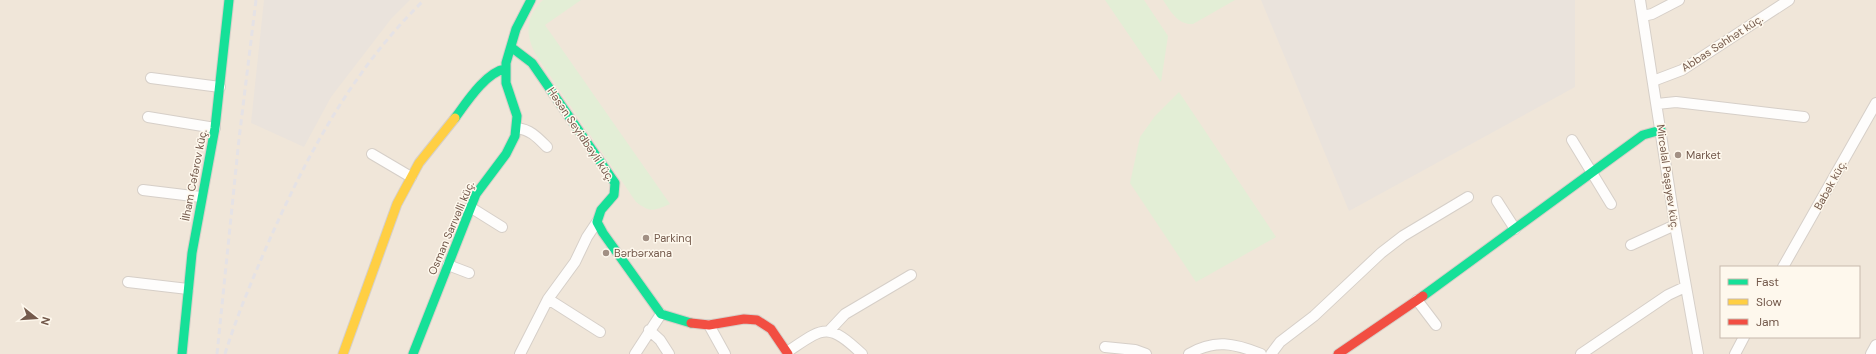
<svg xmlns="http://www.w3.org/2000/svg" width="1876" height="354" viewBox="0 0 1876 354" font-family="'DM Sans',sans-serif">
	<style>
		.residential { fill: #f0e6d9; fill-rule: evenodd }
		.industrial { fill: #eae3dc }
		.green { fill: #e3eed6 }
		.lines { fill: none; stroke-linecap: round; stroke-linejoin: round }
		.street-casing { stroke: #d6cfc8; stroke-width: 12 }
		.fast-casing { stroke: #d6cfc8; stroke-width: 11 }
		.slow-casing { stroke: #d6cfc8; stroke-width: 11 }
		.jam-casing { stroke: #d6cfc8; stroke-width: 11 }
		.street { stroke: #fefdfc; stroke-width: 10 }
		.fast { stroke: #16e098; stroke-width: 9 }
		.slow { stroke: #ffcf43; stroke-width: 9 }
		.jam { stroke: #f24e42; stroke-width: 9 }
		.rail { stroke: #e5e2e5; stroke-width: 3; stroke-dasharray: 6 4; stroke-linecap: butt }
		.poi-dot { fill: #a29084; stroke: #fef8ed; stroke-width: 1.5 }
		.labels { text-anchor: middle; stroke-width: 3; stroke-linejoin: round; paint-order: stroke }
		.street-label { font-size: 11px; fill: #745a4c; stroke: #fef8ed }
		.poi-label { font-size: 11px; fill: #745a4c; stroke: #fef8ed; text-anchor: start }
	</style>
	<rect width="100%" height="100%" fill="#f7f3eb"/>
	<!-- residential -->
	<path class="residential" d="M 0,0 L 1876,0 L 1876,354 L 0,354 ZM 1721,267 L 1859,267 L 1859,337 L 1721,337 Z"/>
	<!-- industrial -->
	<path class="industrial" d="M 264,0 L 410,0 L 391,19 L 331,97 L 304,147 L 251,123 Z
		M 1261,0 L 1575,0 L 1575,87 L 1349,211 Z"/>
	<!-- green -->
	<path class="green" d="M 543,0 L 581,0 L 545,25 L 670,204 C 653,211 651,213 636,202 L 538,58 C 525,37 524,18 543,0 Z
		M 1105,0 L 1144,0 L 1168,36 L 1161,82 Z
		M 1163,0 L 1235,0 L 1193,24 C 1178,25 1171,12 1163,0 Z
		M 1179,92 L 1276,237 L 1196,282 L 1130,183 L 1140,137 L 1155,116 Z"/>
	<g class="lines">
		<defs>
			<path id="street" d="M 1640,0 L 1675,225 L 1698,354
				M 1643,16 L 1652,14 L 1679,0
				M 151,78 L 220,87
				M 1653,81 L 1682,70 L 1789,0
				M 1657,104 L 1676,102 L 1804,117
				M 148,117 L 215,128
				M 517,128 C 531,130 537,137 547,147
				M 1572,140 L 1611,204
				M 372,154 L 411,177
				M 143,190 L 201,197
				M 1497,201 L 1515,229
				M 470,207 L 502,227
				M 1631,245 L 1675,225
				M 448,265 L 469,273
				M 1783,267 L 1876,103
				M 128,282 L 188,289
				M 548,299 L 600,332
				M 1417,300 L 1436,325
				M 709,325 L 725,354
				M 649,330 L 660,340 L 669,354
				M 829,331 L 845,314 L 911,275
				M 1105,347 L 1135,350 L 1146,354
				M 787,352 C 823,328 827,321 862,354
				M 520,354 L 548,299 L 575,262 L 587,237 L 597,222
				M 635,354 L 661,314
				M 1189,354 C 1214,339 1234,343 1261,354
				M 1271,354 L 1280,342 L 1314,316 L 1381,253 L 1403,236 L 1468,197
				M 1581,354 L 1668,295 L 1685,287
				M 1735,354 L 1744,337
				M 1871,354 L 1876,345"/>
			<path id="fast" d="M 511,47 L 532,63 L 615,183 L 614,195 L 601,210 L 597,222 L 603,233 L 661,314 L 691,323
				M 455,118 C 466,103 486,72 505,69
				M 1423,296 L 1643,135 L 1661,130
				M 182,354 L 192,253 L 215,128 L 229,0
				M 413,354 L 476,194 L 506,154 L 515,136 L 517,116 L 506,83 L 506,63 L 516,29 L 531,0"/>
			<path id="slow" d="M 343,354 L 397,204 L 419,163 L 455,118"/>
			<path id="jam" d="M 691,323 L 709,325 L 744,319 L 757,320 L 771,329 L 788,354
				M 1338,354 L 1423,296"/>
		</defs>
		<!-- street casing -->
		<use href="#street" class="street-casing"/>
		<!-- fast casing -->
		<use href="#fast" class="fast-casing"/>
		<!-- slow casing -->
		<use href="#slow" class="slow-casing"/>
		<!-- jam casing -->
		<use href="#jam" class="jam-casing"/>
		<!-- street -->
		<use href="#street" class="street"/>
		<!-- fast -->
		<use href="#fast" class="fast"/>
		<!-- slow -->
		<use href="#slow" class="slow"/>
		<!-- jam -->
		<use href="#jam" class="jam"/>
		<!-- rail -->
		<path class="rail" d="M 217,354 L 239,139 L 256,0
			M 225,354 C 237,315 253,278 269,241 C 308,153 354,68 424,0"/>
	</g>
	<!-- markers -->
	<g class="poi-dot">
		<circle cx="1678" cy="155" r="4"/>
		<circle cx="646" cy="238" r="4"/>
		<circle cx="606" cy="253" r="4"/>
	</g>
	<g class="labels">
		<!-- street labels -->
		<g class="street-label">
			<text transform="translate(1722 43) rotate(-33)" y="4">Abbas Səhhət küç.</text>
			<text transform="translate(581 134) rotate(56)" y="4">Həsən Seyidbəyli küç.</text>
			<text transform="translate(194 175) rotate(-79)" y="4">İlham Cəfərov küç.</text>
			<text transform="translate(1668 177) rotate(82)" y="4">Mircəlal Paşayev küç.</text>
			<text transform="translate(1830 185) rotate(-61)" y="4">Babək küç.</text>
			<text transform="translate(451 228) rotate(-67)" y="4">Osman Sarıvəlli küç.</text>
		</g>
		<!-- poi labels -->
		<g class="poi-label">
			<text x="1686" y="159">Market</text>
			<text x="654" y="242">Parkinq</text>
			<text x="614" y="257">Bərbərxana</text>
		</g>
	</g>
	<!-- legend -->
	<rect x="1720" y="266" width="140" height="72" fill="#fef8ed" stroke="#c7b9ad"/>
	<rect x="1728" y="279" width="20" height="6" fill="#16e098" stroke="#c7b9ad"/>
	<text x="1756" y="286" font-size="12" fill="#745a4c">Fast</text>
	<rect x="1728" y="299" width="20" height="6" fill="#ffcf43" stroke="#c7b9ad"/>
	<text x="1756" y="306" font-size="12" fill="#745a4c">Slow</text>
	<rect x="1728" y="319" width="20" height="6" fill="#f24e42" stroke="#c7b9ad"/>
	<text x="1756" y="326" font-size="12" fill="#745a4c">Jam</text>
	<!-- north arrow -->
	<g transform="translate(36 318) rotate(107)" stroke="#fef8ed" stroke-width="3" paint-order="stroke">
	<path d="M0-3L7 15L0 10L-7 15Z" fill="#745a4c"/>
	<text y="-6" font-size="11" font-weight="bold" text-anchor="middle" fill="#745a4c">N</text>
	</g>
</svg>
